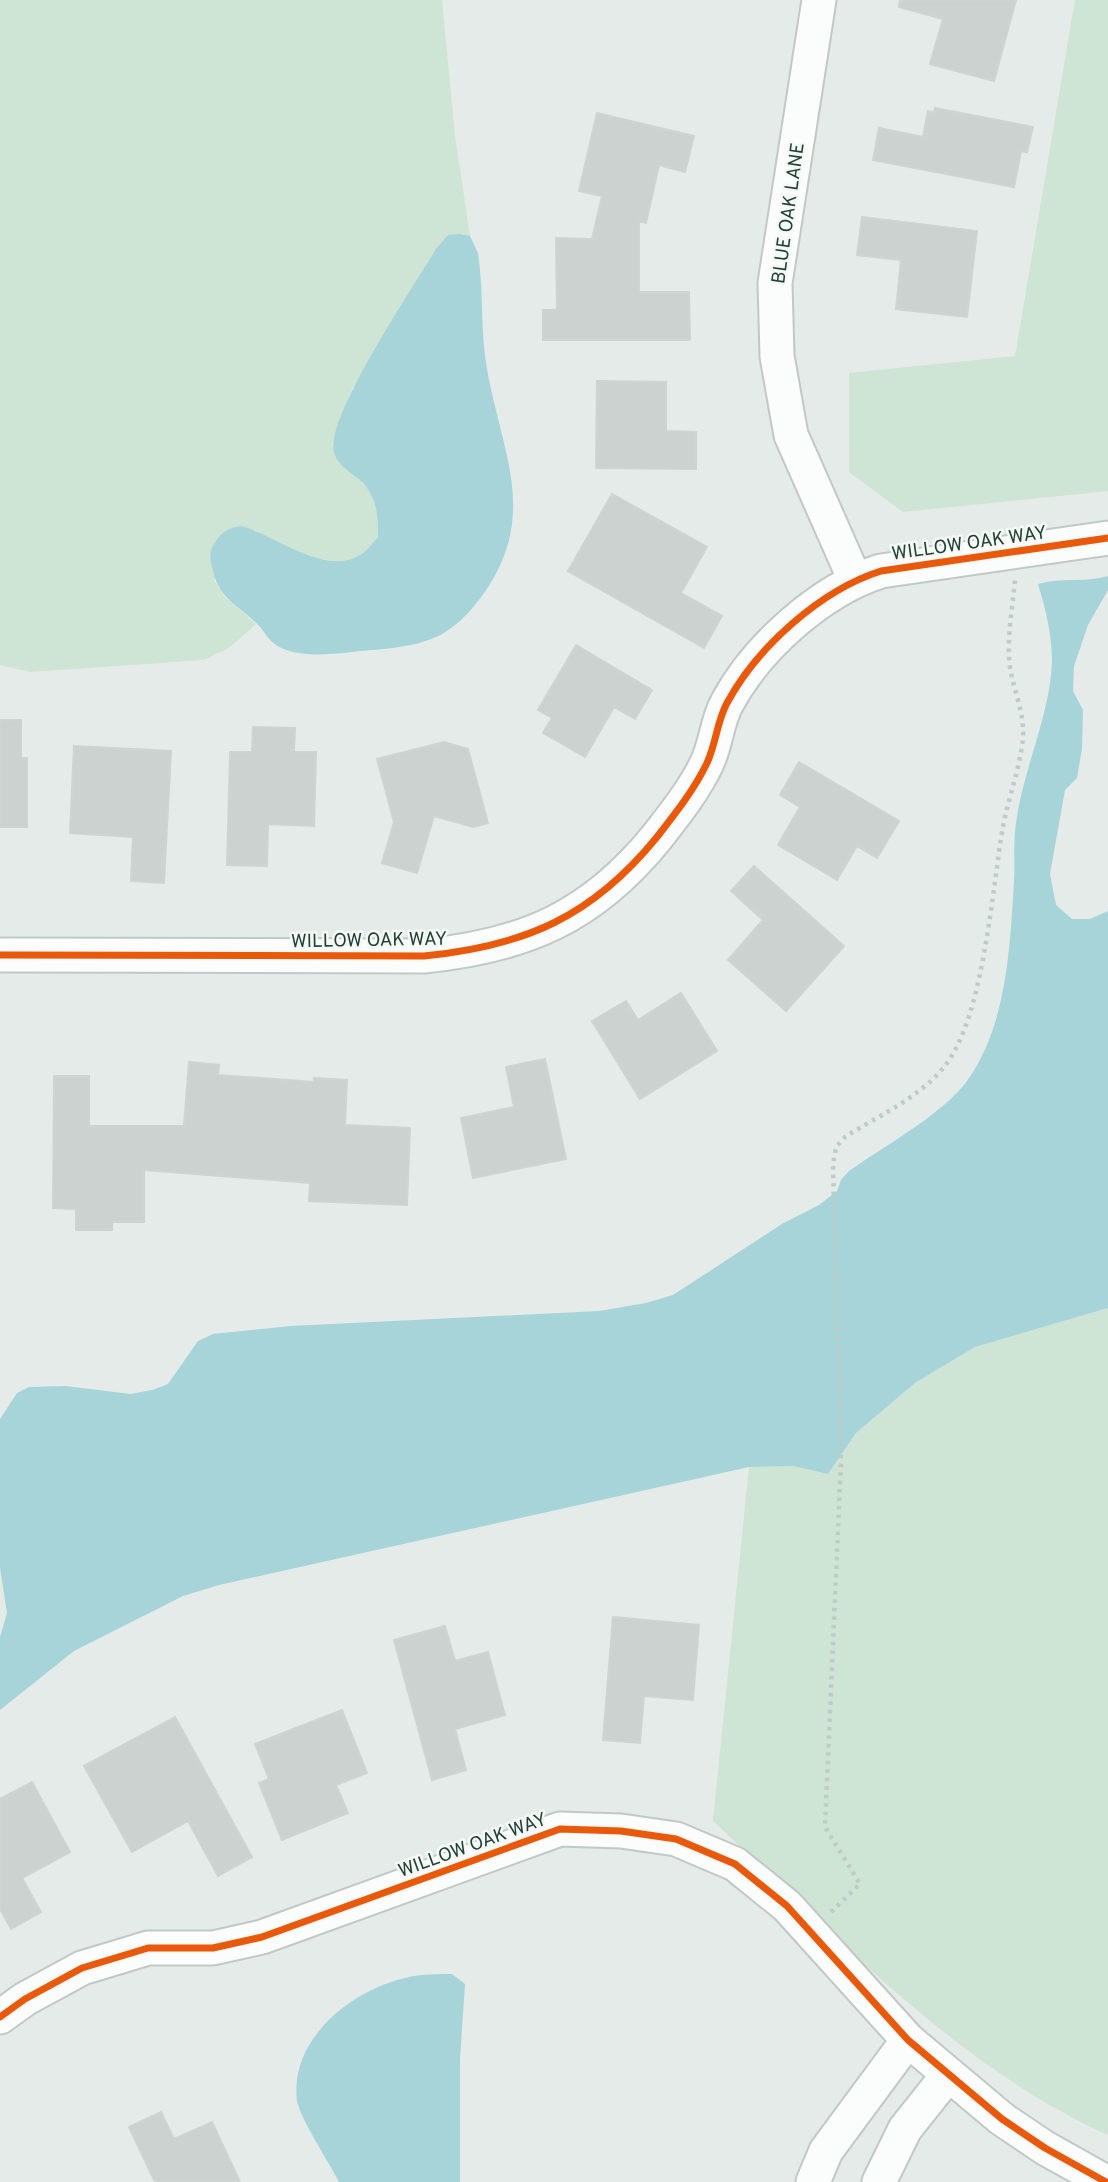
<svg xmlns="http://www.w3.org/2000/svg" width="1108" height="2182" viewBox="0 0 1108 2182" font-family="Overpass,sans-serif">
	<style>
		.green { fill: #cee4d4 }
		.water { fill: #a6d4d9 }
		.building { fill: #ccd2cf; stroke: #ced4d1; stroke-width: 2 }
		.lines { fill: none; stroke-linecap: round; stroke-linejoin: round }
		.minor-casing { stroke: #c2c8c5; stroke-width: 37 }
		.path { stroke: #c1cbc6; stroke-width: 4.5; stroke-dasharray: 3.5 5; stroke-linecap: butt }
		.minor { stroke: #fbfcfc; stroke-width: 33 }
		.cycleway-casing { stroke: #f4f9f6; stroke-width: 11 }
		.cycleway { stroke: #e8590c; stroke-width: 7 }
		.labels { text-anchor: middle; stroke-width: 5; stroke-linejoin: round; paint-order: stroke }
		.street-label { font-size: 19px; fill: #223f36; stroke: #f4f9f6 }
	</style>
	<rect width="100%" height="100%" fill="#e5ebe8"/>
	<!-- green -->
	<path class="green" d="M 0,0 L 442,0 L 455,136 L 470,236 L 460,234 L 352,389 L 332,444 C 345,472 350,467 367,488 C 378,500 378,522 378,537 C 373,542 368,550 363,554 C 334,574 280,546 255,530 L 214,580 L 224,596 L 256,624 L 229,648 L 203,660 L 31,672 L 0,665 Z
		M 1075,0 L 1108,0 L 1108,491 L 903,512 L 849,472 L 849,373 L 1015,356 Z
		M 1108,1308 L 1108,2135 C 954,2065 835,1935 713,1821 L 749,1467 L 793,1466 L 828,1474 L 856,1433 L 915,1383 L 975,1347 Z"/>
	<!-- water -->
	<path class="water" d="M 460,234 L 470,236 L 478,253 C 484,292 480,331 487,369 C 502,454 539,514 484,593 C 448,644 419,646 361,651 C 333,654 284,662 266,635 C 249,608 218,605 212,566 C 210,559 209,552 213,546 C 220,533 227,528 241,526 C 275,535 326,578 362,554 C 368,550 373,542 378,537 C 378,522 378,505 369,491 C 361,475 339,471 334,452 C 324,419 416,283 436,249 L 448,235 Z
		M 1108,576 L 1108,590 L 1088,625 L 1074,666 L 1073,691 L 1083,710 L 1082,749 L 1077,778 L 1065,790 L 1050,874 L 1056,905 L 1072,919 L 1090,919 L 1108,911 L 1108,1308 L 975,1347 L 915,1383 L 856,1433 L 828,1474 L 793,1466 L 749,1467 L 219,1585 L 183,1596 L 74,1651 L 0,1710 L 0,1637 L 7,1613 L 0,1568 L 0,1419 L 17,1393 L 29,1387 L 65,1386 L 131,1394 L 152,1390 L 168,1384 L 198,1341 L 213,1334 L 291,1326 L 599,1311 L 646,1303 L 673,1295 L 782,1224 L 819,1205 L 837,1191 L 841,1180 L 849,1171 C 883,1147 944,1113 967,1081 C 1007,1025 1010,948 1014,881 C 1015,862 1013,842 1016,823 C 1023,769 1050,716 1052,662 C 1052,635 1046,610 1038,584 C 1062,577 1085,583 1108,576 Z
		M 452,1974 L 465,1984 L 460,2059 L 460,2182 L 339,2182 C 330,2164 300,2118 297,2101 C 289,2038 353,1989 409,1977 C 422,1974 438,1974 452,1974 Z"/>
	<!-- building -->
	<path class="building" d="M 900,0 L 1016,0 L 994,81 L 930,64 L 943,19 L 899,7 Z
		M 935,108 L 1033,127 L 1027,152 L 1021,151 L 1014,187 L 873,160 L 879,128 L 923,137 L 928,111 L 934,113 Z
		M 597,113 L 694,136 L 685,172 L 659,165 L 646,223 L 639,221 L 639,292 L 689,292 L 690,340 L 543,340 L 543,310 L 557,310 L 556,238 L 592,239 L 602,196 L 579,191 Z
		M 862,217 L 977,231 L 967,317 L 896,309 L 901,260 L 857,255 Z
		M 597,381 L 666,382 L 666,431 L 696,432 L 696,469 L 596,468 Z
		M 612,494 L 707,547 L 681,593 L 722,616 L 704,648 L 568,571 Z
		M 576,645 L 652,690 L 635,719 L 614,707 L 585,757 L 543,733 L 552,718 L 538,710 Z
		M 0,720 L 21,720 L 21,758 L 27,758 L 27,827 L 0,827 Z
		M 253,727 L 295,728 L 294,752 L 316,752 L 314,826 L 268,824 L 267,866 L 227,865 L 230,752 L 252,752 Z
		M 444,742 L 468,749 L 488,823 L 473,827 L 434,816 L 417,873 L 382,863 L 394,822 L 377,759 Z
		M 74,746 L 171,751 L 164,883 L 131,881 L 133,837 L 70,833 Z
		M 799,762 L 899,821 L 877,858 L 857,846 L 837,880 L 778,845 L 800,807 L 780,795 Z
		M 754,866 L 844,946 L 786,1011 L 728,960 L 763,920 L 731,891 Z
		M 681,993 L 717,1051 L 640,1099 L 592,1021 L 626,1001 L 638,1020 Z
		M 545,1059 L 566,1159 L 473,1178 L 461,1118 L 514,1107 L 506,1067 Z
		M 189,1062 L 219,1065 L 218,1075 L 314,1082 L 314,1078 L 347,1080 L 345,1125 L 410,1128 L 407,1205 L 309,1201 L 310,1183 L 144,1170 L 144,1222 L 112,1222 L 112,1230 L 76,1230 L 76,1209 L 53,1208 L 54,1076 L 89,1076 L 89,1126 L 184,1126 Z
		M 613,1617 L 699,1625 L 693,1700 L 644,1696 L 640,1743 L 603,1740 Z
		M 445,1626 L 455,1661 L 488,1652 L 505,1715 L 455,1729 L 466,1770 L 432,1780 L 394,1640 Z
		M 342,1710 L 367,1773 L 336,1785 L 348,1813 L 282,1840 L 259,1783 L 269,1779 L 255,1744 Z
		M 175,1717 L 252,1857 L 218,1876 L 188,1821 L 132,1852 L 84,1766 Z
		M 32,1782 L 70,1852 L 22,1878 L 41,1912 L 11,1929 L 0,1909 L 0,1799 Z
		M 161,2112 L 174,2139 L 212,2122 L 240,2182 L 155,2182 L 129,2127 Z"/>
	<g class="lines">
		<defs>
			<path id="minor" d="M 819,0 L 775,283 L 777,356 L 791,435 L 855,580
				M 0,955 L 424,956 C 525,946 592,917 657,837 C 675,814 694,790 707,763 C 716,744 717,721 727,703 C 757,647 821,590 881,571 L 1108,538
				M 0,2017 L 25,1999 L 82,1968 L 148,1948 L 213,1948 L 262,1937 L 560,1829 L 621,1831 L 676,1839 L 735,1864 L 787,1906 L 908,2040 L 1002,2119 L 1045,2148 L 1106,2182
				M 813,2182 L 826,2151 L 908,2040
				M 879,2182 L 905,2129 L 948,2075"/>
		</defs>
		<!-- minor casing -->
		<use href="#minor" class="minor-casing"/>
		<!-- path -->
		<path class="path" d="M 831,1912 L 860,1884 L 825,1827 L 841,1461 L 833,1165 L 836,1147 L 845,1137 C 878,1116 919,1098 944,1067 C 984,1018 992,889 1003,826 C 1009,796 1020,768 1023,738 C 1025,708 1009,683 1009,654 C 1008,630 1013,604 1015,580"/>
		<!-- minor -->
		<use href="#minor" class="minor"/>
		<defs>
			<path id="cycleway" d="M 0,955 L 424,956 C 525,946 592,917 657,837 C 675,814 694,790 707,763 C 716,744 717,721 727,703 C 757,647 821,590 881,571 L 1108,538
				M 0,2017 L 25,1999 L 82,1968 L 148,1948 L 213,1948 L 262,1937 L 560,1829 L 621,1831 L 676,1839 L 735,1864 L 787,1906 L 908,2040 L 1002,2119 L 1045,2148 L 1106,2182"/>
		</defs>
		<!-- cycleway casing -->
		<use href="#cycleway" class="cycleway-casing"/>
		<!-- cycleway -->
		<use href="#cycleway" class="cycleway"/>
	</g>
	<g class="labels">
		<!-- street labels -->
		<g class="street-label">
			<text transform="translate(787 213) rotate(-82)" y="7">BLUE OAK LANE</text>
			<text transform="translate(969 542) rotate(-8)" y="7">WILLOW OAK WAY</text>
			<text transform="translate(369 939) rotate(-1)" y="7">WILLOW OAK WAY</text>
			<text transform="translate(472 1844) rotate(-20)" y="7">WILLOW OAK WAY</text>
		</g>
	</g>
</svg>
